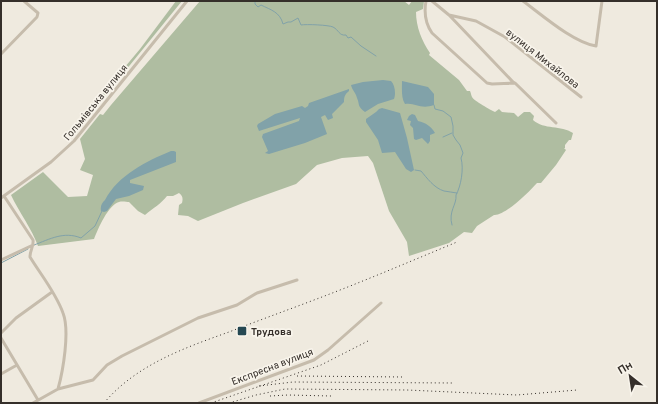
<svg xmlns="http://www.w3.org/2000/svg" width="658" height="404" viewBox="0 0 658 404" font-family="Overpass,sans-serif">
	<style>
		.green { fill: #afbda1 }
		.water { fill: #81a2a9 }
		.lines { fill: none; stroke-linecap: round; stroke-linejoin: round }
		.stream { stroke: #81a2a9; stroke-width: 1 }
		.minor { stroke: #c6bcac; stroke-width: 3 }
		.rail { stroke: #352f2a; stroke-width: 1; stroke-dasharray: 1 3; stroke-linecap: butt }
		.poi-dot { fill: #254852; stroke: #f8f4eb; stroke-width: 1.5 }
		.labels { text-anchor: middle; stroke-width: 3.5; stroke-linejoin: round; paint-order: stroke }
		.street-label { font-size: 10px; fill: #352f2a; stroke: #f8f4eb }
		.poi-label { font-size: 10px; font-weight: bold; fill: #352f2a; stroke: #f8f4eb; text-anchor: start }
	</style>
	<rect width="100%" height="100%" fill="#efeadf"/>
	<!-- green -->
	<path class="green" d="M 176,1 L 182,1 L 91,113 L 89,110 L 93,105 L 140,49 Z
		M 200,1 L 404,1 L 409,5 L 412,1 L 424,1 L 423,9 L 416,12 C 416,27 422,41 430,53 L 429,55 L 459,80 L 467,91 L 470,91 C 471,93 471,95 472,97 C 474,101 491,110 495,112 L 499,109 L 502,112 L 514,113 L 518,117 L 524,112 L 530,112 L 534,116 L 533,120 C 544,130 561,125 573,133 L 571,140 L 569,140 L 565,145 L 565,148 L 564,148 L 566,150 L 556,165 L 541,183 L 537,183 C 530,191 505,216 494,215 L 477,226 L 472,233 L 464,232 L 449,243 L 409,256 L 407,242 L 389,211 L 373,163 L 368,156 L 342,158 L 317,165 L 296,184 L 243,203 L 198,221 L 188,216 L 178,215 L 179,205 L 182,203 C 183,199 183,196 179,193 L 173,196 L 167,196 C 161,204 153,208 145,215 L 138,211 L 129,202 C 127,202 122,201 119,202 C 108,205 98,229 94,239 L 38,246 C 32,229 19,212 11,195 L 43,172 L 68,197 L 87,196 L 93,175 L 80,170 L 85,159 L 80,139 L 100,114 L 103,115 L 111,105 Z"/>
	<!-- water -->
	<path class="water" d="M 383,80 L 391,81 C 395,85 396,94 394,99 L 378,104 L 365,112 C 357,106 360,105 357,98 C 356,93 352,90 351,85 L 363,82 Z
		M 402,81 L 428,87 L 434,94 L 434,105 C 420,110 415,102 405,104 C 401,98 402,88 402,81 Z
		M 349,89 L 349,91 C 345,94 344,97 344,102 L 332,114 L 333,118 L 328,120 L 325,115 L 321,117 L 327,134 L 305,143 L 269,154 L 265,153 L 268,151 L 262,137 L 263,134 L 299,121 L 300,118 L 259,131 L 257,126 L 258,124 L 275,114 L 302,106 L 305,108 L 308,106 L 309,103 Z
		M 382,108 L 400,113 L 407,138 L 414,170 L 411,172 L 406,169 L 395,152 L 382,153 L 378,140 L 366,122 L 366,119 L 376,112 L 379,109 Z
		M 412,114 L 415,115 L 418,121 C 426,123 431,126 435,133 L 430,135 L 430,141 L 428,144 L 422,138 L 416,140 L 414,139 L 413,128 L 410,125 L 411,121 L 407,120 L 409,116 Z
		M 171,151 L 174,151 L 176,152 L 176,162 L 130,180 L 130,183 L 144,186 L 143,190 L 129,196 L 116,199 L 107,211 L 104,212 L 101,211 C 100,206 102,203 105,200 C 118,175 147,161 171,151 Z"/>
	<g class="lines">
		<!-- stream -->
		<path class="stream" d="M 255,1 L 255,4 L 258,7 L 261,5 C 271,10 280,12 283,24 L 288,22 L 291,22 L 298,18 L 301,25 C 306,24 329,25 333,27 C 339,30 339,36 346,35 L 348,38 L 351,37 L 361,46 L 376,56
			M 434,105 L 435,109 L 443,111 L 451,117 L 453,126 L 453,135 L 456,140 L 460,145 L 463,153 L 461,158 C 464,169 461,186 456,195 C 457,205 448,211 452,225
			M 443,137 L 452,133
			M 415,170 L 421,171 C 427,178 434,188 444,191 C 448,192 453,192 457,193
			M 34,245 C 50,239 64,231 81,238 L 95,226 L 102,211
			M 1,263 L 28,249"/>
		<!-- minor -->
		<path class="minor" d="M 426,1 C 424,12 425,23 432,33 L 487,83 L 492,84 L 515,83 L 556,123
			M 432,1 L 449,15 L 476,21 L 505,37 L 581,97
			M 523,1 C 542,15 574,43 596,46 L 602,1
			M 450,16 L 514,83
			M 1,54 L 37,17 L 38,13 L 24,1
			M 4,196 L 33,240 C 34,246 30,250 30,257 C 41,275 56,293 63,313 C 70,331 63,371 58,389
			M 1,198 L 51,162 L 74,141 L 187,1
			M 1,260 L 33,245
			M 1,333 L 16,318 L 52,292
			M 1,338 L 38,400
			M 1,374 L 17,365
			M 33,403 L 58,389 L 93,380 L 107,365 L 122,356 L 198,318 L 237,305 L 257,293 L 297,280
			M 199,403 L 314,360 L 328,350 L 381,303"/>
		<!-- rail -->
		<path class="rail" d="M 297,376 L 403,377
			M 259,386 L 293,382 L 453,383
			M 270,396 L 288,395 L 331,396
			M 104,403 C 136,365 184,348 229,332 C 257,321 285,311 314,300 C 362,282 409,262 457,242
			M 211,403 L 321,365 L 368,341
			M 229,403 L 256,395 L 285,389 L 407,390 L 517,395 L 577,390"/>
	</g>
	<!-- markers -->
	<rect class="poi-dot" x="237" y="326" width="10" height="10" rx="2"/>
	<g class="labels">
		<!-- street labels -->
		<g class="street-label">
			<text transform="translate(543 58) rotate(38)" y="4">вулиця Михайлова</text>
			<text transform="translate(95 102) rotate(-51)" y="4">Гольмівська вулиця</text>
			<text transform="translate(272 366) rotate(-21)" y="4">Експресна вулиця</text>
		</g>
		<!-- poi labels -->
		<g class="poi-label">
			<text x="251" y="335">Трудова</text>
		</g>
	</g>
	<!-- border -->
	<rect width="658" height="404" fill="none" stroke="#352f2a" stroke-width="4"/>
	<!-- north arrow -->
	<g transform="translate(630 376) rotate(330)" stroke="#f8f4eb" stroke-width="3" paint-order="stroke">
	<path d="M0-3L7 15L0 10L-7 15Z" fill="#352f2a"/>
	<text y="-6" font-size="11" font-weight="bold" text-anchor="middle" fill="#352f2a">Пн</text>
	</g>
</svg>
